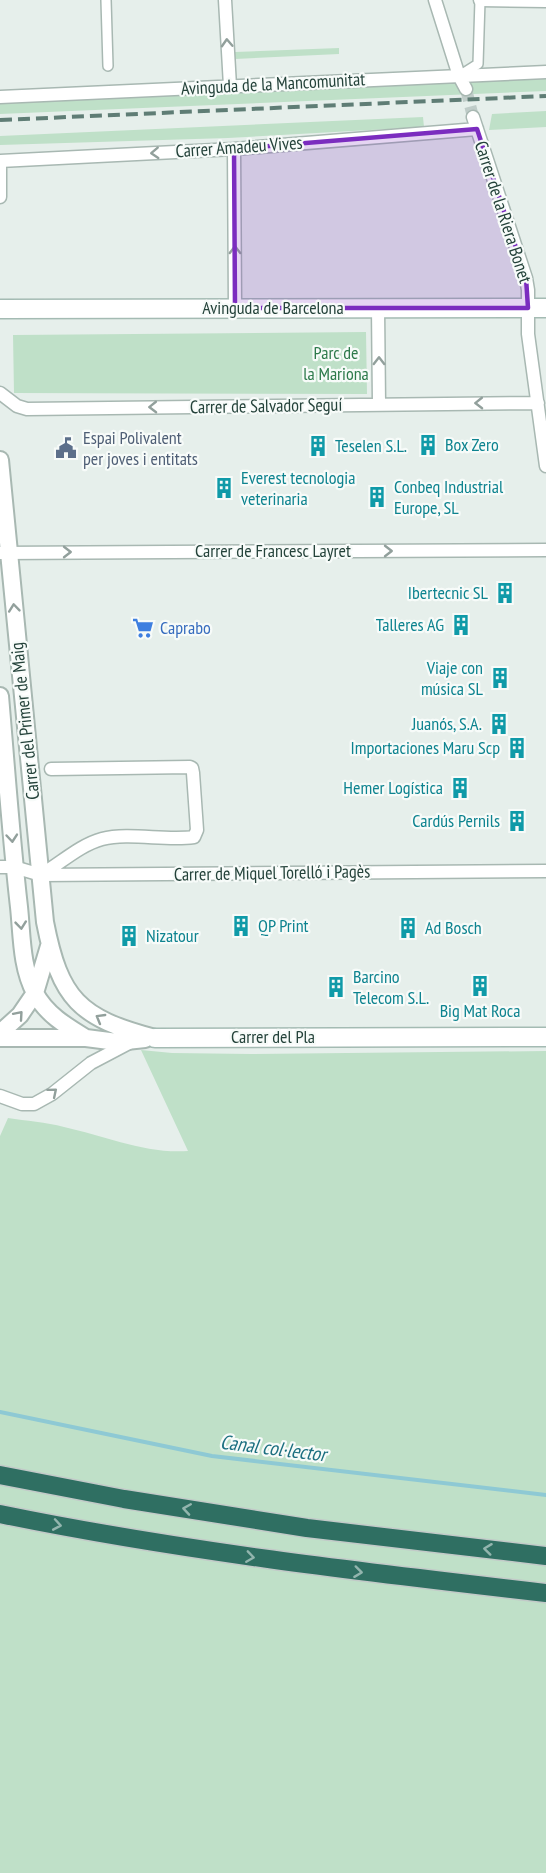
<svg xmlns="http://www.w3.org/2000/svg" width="546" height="1873" viewBox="0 0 546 1873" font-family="'PT Sans Narrow',sans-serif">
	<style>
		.green { fill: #bfe0c8 }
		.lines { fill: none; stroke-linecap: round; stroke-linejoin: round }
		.stream { stroke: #8ec9d4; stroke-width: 4 }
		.minor-tunnel { stroke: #bfccc8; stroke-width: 12; stroke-dasharray: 12 6; stroke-linecap: butt }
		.pedestrian-casing { stroke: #a8b8b2; stroke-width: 12 }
		.minor-casing { stroke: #a8b8b2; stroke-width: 15 }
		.tertiary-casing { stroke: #a8b8b2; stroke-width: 20 }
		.secondary-casing { stroke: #a4bbb3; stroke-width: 21 }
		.motorway-casing { stroke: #c2cac8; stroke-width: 21 }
		.pedestrian { stroke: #fff; stroke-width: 9 }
		.minor { stroke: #fff; stroke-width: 12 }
		.tertiary { stroke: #fff; stroke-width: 16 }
		.secondary { stroke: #fff; stroke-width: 18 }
		.motorway { stroke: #2f6f62; stroke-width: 18 }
		.rail { stroke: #5f7d75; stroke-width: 4; stroke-dasharray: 12 6; stroke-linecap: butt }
		.oneway { stroke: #92a09c }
		.oneway2 { stroke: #93b5ae }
		.marked { fill: #7b2cbf; fill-opacity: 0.2; stroke: #7b2cbf; stroke-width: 4.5; stroke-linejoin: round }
		.labels { text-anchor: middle; stroke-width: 4.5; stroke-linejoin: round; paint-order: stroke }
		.street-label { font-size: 18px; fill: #24423a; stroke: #f7fbf9 }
		.park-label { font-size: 18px; fill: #2d7a4b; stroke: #f7fbf9 }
		.service-label { font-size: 18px; fill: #4e5e75; stroke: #f7fbf9; text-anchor: start }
		.culture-label { font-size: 18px; fill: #0d838f; stroke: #f7fbf9; text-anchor: start }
		.shop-label { font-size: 18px; fill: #366cbe; stroke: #f7fbf9; text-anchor: start }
		.water-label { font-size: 20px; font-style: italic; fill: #1c6f80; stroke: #f7fbf9 }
	</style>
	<rect width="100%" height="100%" fill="#e6efeb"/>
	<!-- green -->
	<path class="green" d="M 339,48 L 339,54 L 235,59 L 235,52 Z
		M 546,77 L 546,91 L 0,114 L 0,102 Z
		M 546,111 L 546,127 L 489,130 L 492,114 Z
		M 423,117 L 424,127 L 228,138 L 0,145 L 0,136 Z
		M 366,332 L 367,394 L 14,393 L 13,335 Z
		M 141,1050 L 172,1053 L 251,1054 L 546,1051 L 546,1873 L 0,1873 L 0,1136 L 8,1118 C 26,1121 46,1122 64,1127 C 105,1136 145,1154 188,1151 Z"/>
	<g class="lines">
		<!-- stream -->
		<path class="stream" d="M 0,1412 L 212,1456 L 546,1495"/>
		<!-- minor-tunnel -->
		<path class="minor-tunnel" d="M 466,89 L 473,117"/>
		<defs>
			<path id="pedestrian" d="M 106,0 L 108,66
				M 459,76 L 478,64 L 480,0"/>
			<path id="minor" d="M 225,0 L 230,86
				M 435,0 L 459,76 L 466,89
				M 480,0 L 546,1
				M 0,97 L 546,72
				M 473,117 L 526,278 L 528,290 L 528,334 L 546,466
				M 234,149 L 235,308
				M 0,161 L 234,149 L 477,129
				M 0,197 L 0,161
				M 378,308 L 379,404
				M 0,393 L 17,406 L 27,409 L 538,403
				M 0,553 L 546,550
				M 0,867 L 14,867 L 41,875 L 546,871
				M 42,874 C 61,863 80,845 102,839 C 129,832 165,841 194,837 L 197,830 L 193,773 L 192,768 L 190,767 L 51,769
				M 0,1096 L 22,1104 L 34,1104 L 52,1094 L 91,1063 L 129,1043"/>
			<path id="tertiary" d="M 0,460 L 45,922 C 60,999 79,1018 155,1038
				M 0,696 C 6,766 11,837 19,907 C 22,935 21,967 35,993 C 46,1014 66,1026 86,1038
				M 0,1033 L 20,1015 L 35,993 L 49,946
				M 0,1038 L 86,1038 L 117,1042 L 145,1039"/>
			<path id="secondary" d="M 0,309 L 546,308
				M 155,1038 L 546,1037"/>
			<path id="motorway" d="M 0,1475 L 124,1499 L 307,1528 L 546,1556
				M 0,1514 C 180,1551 363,1572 546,1593"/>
		</defs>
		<!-- pedestrian casing -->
		<use href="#pedestrian" class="pedestrian-casing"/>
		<!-- minor casing -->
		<use href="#minor" class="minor-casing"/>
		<!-- tertiary casing -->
		<use href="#tertiary" class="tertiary-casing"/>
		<!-- secondary casing -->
		<use href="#secondary" class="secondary-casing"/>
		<!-- motorway casing -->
		<use href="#motorway" class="motorway-casing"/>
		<!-- pedestrian -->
		<use href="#pedestrian" class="pedestrian"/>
		<!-- minor -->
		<use href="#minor" class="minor"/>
		<!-- tertiary -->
		<use href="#tertiary" class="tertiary"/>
		<!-- secondary -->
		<use href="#secondary" class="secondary"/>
		<!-- motorway -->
		<use href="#motorway" class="motorway"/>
		<!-- rail -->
		<path class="rail" d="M 0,120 L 546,96"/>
	</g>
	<!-- one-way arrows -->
	<defs><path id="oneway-chevron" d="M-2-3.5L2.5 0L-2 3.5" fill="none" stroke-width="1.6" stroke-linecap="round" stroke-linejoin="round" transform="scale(1.5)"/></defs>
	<g class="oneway">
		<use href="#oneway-chevron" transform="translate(227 43) rotate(-93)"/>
		<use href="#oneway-chevron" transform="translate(155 153) rotate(177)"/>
		<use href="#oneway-chevron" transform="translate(235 250) rotate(-90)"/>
		<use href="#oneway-chevron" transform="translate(379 361) rotate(-90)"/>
		<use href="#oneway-chevron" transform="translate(479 403) rotate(179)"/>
		<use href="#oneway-chevron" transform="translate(153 407) rotate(179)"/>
		<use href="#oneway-chevron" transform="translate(388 551)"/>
		<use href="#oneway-chevron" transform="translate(67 552)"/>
		<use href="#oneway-chevron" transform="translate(14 608) rotate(-96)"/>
		<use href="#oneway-chevron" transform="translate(12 838) rotate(85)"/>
		<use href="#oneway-chevron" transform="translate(21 925) rotate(84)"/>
		<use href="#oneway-chevron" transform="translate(19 1015) rotate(-49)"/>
		<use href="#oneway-chevron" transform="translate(100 1018) rotate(-150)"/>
		<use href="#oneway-chevron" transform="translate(53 1092) rotate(-40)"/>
	</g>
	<g class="oneway2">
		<use href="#oneway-chevron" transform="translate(187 1509) rotate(-171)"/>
		<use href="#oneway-chevron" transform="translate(57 1525) rotate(10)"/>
		<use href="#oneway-chevron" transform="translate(488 1549) rotate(-173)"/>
		<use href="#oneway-chevron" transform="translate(250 1557) rotate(8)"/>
		<use href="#oneway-chevron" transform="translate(358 1572) rotate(7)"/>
	</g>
	<!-- marked area -->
	<path class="marked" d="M 477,129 L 526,278 L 528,308 L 235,308 L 234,149 Z"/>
	<!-- icons -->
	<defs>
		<symbol id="building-bare" viewBox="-9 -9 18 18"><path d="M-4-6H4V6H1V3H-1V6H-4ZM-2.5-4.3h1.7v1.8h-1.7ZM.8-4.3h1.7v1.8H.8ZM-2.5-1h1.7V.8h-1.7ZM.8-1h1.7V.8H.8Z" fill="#0f9aa8" stroke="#f7fbf9" stroke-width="2.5" paint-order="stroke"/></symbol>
		<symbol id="civic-bare" viewBox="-9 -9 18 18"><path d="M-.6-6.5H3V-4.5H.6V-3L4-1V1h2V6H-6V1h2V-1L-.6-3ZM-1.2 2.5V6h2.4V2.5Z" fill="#5c6f8a" stroke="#f7fbf9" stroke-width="2.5" paint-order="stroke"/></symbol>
		<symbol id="supermarket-bare" viewBox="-9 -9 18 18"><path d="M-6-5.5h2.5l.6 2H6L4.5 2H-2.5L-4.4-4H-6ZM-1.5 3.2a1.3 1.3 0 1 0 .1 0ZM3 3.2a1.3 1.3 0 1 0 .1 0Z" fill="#3f7fe0" stroke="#f7fbf9" stroke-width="2.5" paint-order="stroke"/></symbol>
	</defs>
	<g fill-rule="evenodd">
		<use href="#building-bare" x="413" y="430" width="30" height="30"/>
		<use href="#building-bare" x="303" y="431" width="30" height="30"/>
		<use href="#civic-bare" x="51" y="433" width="30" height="30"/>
		<use href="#building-bare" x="209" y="473" width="30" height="30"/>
		<use href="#building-bare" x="362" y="482" width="30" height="30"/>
		<use href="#building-bare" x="490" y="578" width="30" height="30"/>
		<use href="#building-bare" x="446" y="610" width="30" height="30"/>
		<use href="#supermarket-bare" x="128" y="613" width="30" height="30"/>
		<use href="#building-bare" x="485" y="663" width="30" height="30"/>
		<use href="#building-bare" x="484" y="709" width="30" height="30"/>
		<use href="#building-bare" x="502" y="733" width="30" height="30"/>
		<use href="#building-bare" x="445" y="773" width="30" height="30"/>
		<use href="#building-bare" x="502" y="806" width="30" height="30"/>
		<use href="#building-bare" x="226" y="911" width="30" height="30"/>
		<use href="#building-bare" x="393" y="913" width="30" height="30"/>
		<use href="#building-bare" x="114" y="921" width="30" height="30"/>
		<use href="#building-bare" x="465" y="971" width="30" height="30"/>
		<use href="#building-bare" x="321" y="972" width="30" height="30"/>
	</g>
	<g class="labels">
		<!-- street labels -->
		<g class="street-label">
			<text transform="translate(273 84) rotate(-3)" y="6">Avinguda de la Mancomunitat</text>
			<text transform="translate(239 147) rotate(-4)" y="6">Carrer Amadeu Vives</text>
			<text transform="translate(503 212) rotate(72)" y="6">Carrer de la Riera Bonet</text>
			<text x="273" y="314">Avinguda de Barcelona</text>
			<text transform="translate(266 406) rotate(-1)" y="6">Carrer de Salvador Seguí</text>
			<text x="273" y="557">Carrer de Francesc Layret</text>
			<text transform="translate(25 721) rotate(-96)" y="6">Carrer del Primer de Maig</text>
			<text transform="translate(272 873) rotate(-1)" y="6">Carrer de Miquel Torelló i Pagès</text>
			<text x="273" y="1043">Carrer del Pla</text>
		</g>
		<!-- park labels -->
		<g class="park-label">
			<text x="336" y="359">Parc de<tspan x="336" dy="21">la Mariona</tspan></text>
		</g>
		<!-- service labels -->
		<g class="service-label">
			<text x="83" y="444">Espai Polivalent<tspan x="83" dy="21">per joves i entitats</tspan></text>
		</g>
		<!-- culture labels -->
		<g class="culture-label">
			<text x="445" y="451">Box Zero</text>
			<text x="335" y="452">Teselen S.L.</text>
			<text x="241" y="484">Everest tecnologia<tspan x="241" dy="21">veterinaria</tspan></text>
			<text x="394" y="493">Conbeq Industrial<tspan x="394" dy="21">Europe, SL</tspan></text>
			<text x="488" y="599" text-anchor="end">Ibertecnic SL</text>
			<text x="444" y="631" text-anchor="end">Talleres AG</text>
			<text x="483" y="674" text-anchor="end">Viaje con<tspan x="483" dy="21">música SL</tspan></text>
			<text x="482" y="730" text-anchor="end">Juanós, S.A.</text>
			<text x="500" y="754" text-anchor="end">Importaciones Maru Scp</text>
			<text x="443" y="794" text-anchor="end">Hemer Logística</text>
			<text x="500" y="827" text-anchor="end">Cardús Pernils</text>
			<text x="258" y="932">QP Print</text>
			<text x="425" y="934">Ad Bosch</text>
			<text x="146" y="942">Nizatour</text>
			<text x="353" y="983">Barcino<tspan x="353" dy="21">Telecom S.L.</tspan></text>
			<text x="480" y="1017" text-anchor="middle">Big Mat Roca</text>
		</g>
		<!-- shop labels -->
		<g class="shop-label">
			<text x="160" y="634">Caprabo</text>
		</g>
		<!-- water labels -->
		<g class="water-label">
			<text transform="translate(273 1448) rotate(7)" y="7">Canal col·lector</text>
		</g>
	</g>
</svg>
